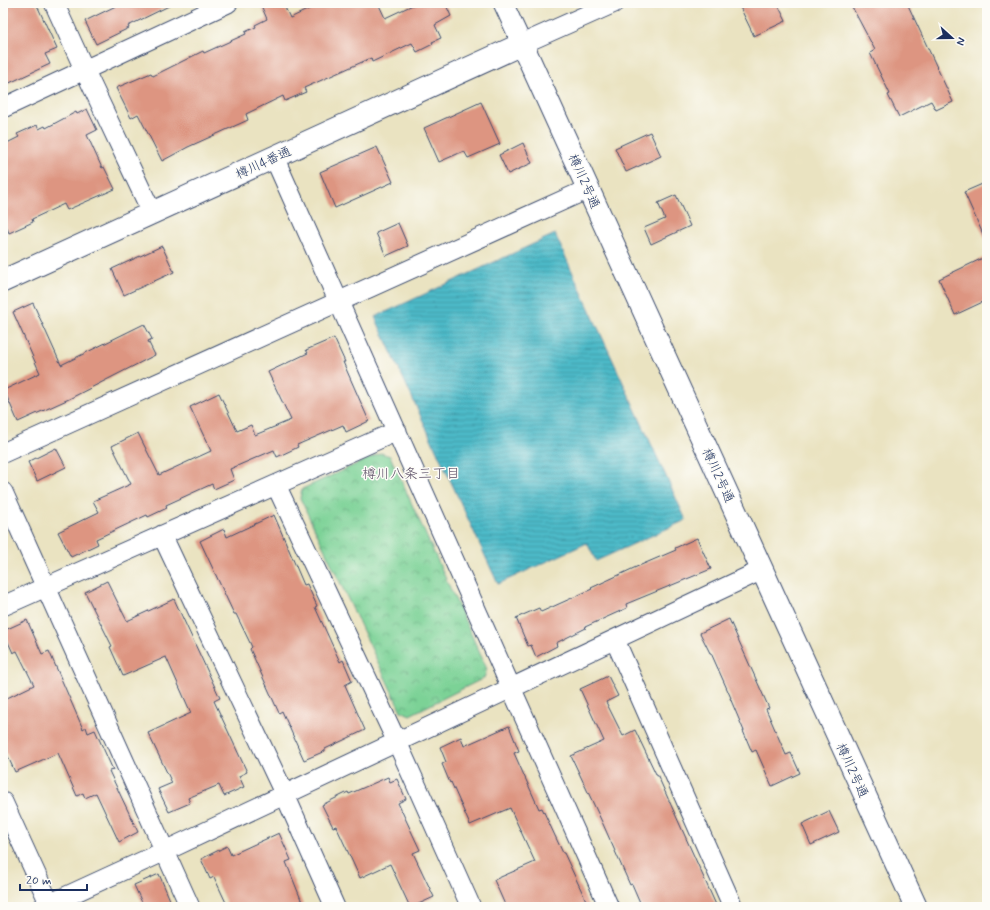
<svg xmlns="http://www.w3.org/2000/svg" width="990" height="910" viewBox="0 0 990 910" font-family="Mynerve,'Klee One',sans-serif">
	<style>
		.park { fill: url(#park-crowns); stroke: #4c807a }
		.water { fill: url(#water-rules); stroke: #347493 }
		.building { fill: #dd9581 }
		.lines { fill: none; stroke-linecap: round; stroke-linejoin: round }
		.minor-casing { stroke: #3a4a6d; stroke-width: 21 }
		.tertiary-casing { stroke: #3a4a6d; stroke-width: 24 }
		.minor { stroke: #fff; stroke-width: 19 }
		.tertiary { stroke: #fff; stroke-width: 22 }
		.labels { text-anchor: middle; stroke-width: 3; stroke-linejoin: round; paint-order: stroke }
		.street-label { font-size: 13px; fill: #1b2f5e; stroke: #fdfcf7 }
		.neighbourhood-label { font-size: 14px; fill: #5f536a; stroke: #fdfcf7 }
	</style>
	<defs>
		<pattern id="park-crowns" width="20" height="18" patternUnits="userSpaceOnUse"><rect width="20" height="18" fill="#7cd296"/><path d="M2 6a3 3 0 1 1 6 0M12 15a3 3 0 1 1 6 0" fill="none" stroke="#65ab7e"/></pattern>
		<pattern id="water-rules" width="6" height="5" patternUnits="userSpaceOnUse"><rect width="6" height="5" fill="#4dbac8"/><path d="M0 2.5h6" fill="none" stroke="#3f98a6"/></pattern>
	</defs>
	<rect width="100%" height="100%" fill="#fdfcf7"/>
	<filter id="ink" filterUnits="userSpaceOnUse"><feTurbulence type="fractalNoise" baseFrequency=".025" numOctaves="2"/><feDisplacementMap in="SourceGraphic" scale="8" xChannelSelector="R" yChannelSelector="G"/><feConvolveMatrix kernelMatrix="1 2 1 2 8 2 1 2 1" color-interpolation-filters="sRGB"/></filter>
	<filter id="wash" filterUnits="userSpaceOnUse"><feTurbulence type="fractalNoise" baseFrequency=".012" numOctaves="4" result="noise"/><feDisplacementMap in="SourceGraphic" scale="16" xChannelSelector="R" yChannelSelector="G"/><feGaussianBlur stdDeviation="0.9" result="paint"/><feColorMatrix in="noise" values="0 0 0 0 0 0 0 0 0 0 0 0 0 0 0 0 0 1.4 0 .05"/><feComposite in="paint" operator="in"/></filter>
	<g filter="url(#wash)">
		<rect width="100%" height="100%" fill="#eae3c1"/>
		<!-- park -->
		<path class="park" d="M 381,453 L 390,456 L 487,669 L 484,678 L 410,715 L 401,711 L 300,498 L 302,489 Z"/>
		<!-- water -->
		<path class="water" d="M 555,234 L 686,520 L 596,561 L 587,543 L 498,584 L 375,317 Z"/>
		<g id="blocks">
			<!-- building -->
			<path class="building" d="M 3,3 L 36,3 L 57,49 L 45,54 L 50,64 L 3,86 Z
				M 122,3 L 175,3 L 128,26 L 129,28 L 96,44 L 85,21 Z
				M 260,3 L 283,3 L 290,18 L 322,3 L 378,3 L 385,18 L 417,3 L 445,3 L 451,16 L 435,25 L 441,38 L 432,42 L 433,44 L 417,52 L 412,43 L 372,62 L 371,58 L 304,88 L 306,92 L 285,101 L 283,96 L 246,114 L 248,120 L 188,147 L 162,161 L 138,114 L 131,118 L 116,88 L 151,73 L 153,76 L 203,51 L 204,53 L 246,34 L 245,32 L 256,27 L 255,25 L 267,19 Z
				M 738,3 L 777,3 L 786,21 L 754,36 Z
				M 850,3 L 907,3 L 953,102 L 936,110 L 931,101 L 899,117 L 888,95 L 890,94 L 870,53 L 875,50 Z
				M 481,102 L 500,144 L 468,158 L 464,151 L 439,162 L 424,128 Z
				M 87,109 L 97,130 L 87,135 L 102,168 L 104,167 L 115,189 L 67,210 L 64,204 L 32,219 L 33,222 L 9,233 L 3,218 L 3,145 L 19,137 L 17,134 L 37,125 L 39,129 L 45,126 L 46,128 L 76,112 L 77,114 Z
				M 650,132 L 661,156 L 626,172 L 615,148 Z
				M 523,143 L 532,163 L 508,174 L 499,155 Z
				M 377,147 L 393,182 L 335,208 L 320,172 Z
				M 987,182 L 987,243 L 964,192 Z
				M 676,195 L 690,226 L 651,244 L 644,228 L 665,219 L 658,203 Z
				M 398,223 L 408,246 L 386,256 L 376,233 Z
				M 162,246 L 174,272 L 124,295 L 112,269 Z
				M 987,256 L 987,300 L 955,315 L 939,279 Z
				M 33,303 L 61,365 L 144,324 L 152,339 L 148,341 L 155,355 L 69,399 L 18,422 L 4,390 L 40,373 L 13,312 Z
				M 334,338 L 345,362 L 343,362 L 369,421 L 346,432 L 343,425 L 297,445 L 298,447 L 294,449 L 277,457 L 274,450 L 230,469 L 234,480 L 214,489 L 212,484 L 166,505 L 167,508 L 148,517 L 147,515 L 96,539 L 98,544 L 71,557 L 58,532 L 99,512 L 93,501 L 131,484 L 112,446 L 138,433 L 159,475 L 211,451 L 190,407 L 219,393 L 237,431 L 251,425 L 255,435 L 291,420 L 268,372 L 308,353 L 306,350 Z
				M 56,448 L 66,467 L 37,481 L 28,462 Z
				M 274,515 L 304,585 L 307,584 L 317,606 L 315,607 L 340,662 L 343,660 L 352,681 L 345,685 L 365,730 L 325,749 L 325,751 L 304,760 L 282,711 L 279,713 L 250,649 L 252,647 L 236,614 L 234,614 L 200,541 L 224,529 L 227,537 Z
				M 697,538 L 711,569 L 626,604 L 627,608 L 585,627 L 586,628 L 556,643 L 557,646 L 536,657 L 531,645 L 528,646 L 516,618 L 539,608 L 541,612 L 592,589 L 591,588 L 634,568 L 676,550 L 675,548 Z
				M 107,581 L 127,621 L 174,599 L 220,698 L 214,701 L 247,772 L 239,776 L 244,787 L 224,796 L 219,785 L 188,798 L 190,803 L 169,812 L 158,789 L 172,783 L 148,733 L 191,713 L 166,657 L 123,676 L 110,647 L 112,646 L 85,592 Z
				M 729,619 L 769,708 L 766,709 L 786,755 L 791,753 L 800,773 L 772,786 L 756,750 L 752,752 L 743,731 L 744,731 L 730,698 L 731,698 L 711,653 L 710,653 L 700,633 Z
				M 27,620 L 42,654 L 49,651 L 83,729 L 86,727 L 88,733 L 95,730 L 113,770 L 109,771 L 138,832 L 119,842 L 96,793 L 85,798 L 83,793 L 77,796 L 58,753 L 15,772 L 3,746 L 3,700 L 34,685 L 17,651 L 13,653 L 3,631 Z
				M 608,676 L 618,696 L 606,702 L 623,736 L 635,730 L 656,774 L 657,774 L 717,907 L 642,907 L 632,884 L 630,885 L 603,824 L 571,756 L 604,741 L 580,689 Z
				M 509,726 L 519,751 L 514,753 L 539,809 L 542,808 L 563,853 L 564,853 L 589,907 L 506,907 L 494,880 L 535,862 L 510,808 L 470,825 L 451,782 L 450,783 L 442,764 L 446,762 L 440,747 L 461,737 L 464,746 Z
				M 388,777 L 390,782 L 397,779 L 406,799 L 398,803 L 420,850 L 413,853 L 434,897 L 412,907 L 410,907 L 390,864 L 360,878 L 336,826 L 333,827 L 322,805 L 348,792 L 349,794 Z
				M 829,811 L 839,832 L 811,845 L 802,824 Z
				M 279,833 L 291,860 L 286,862 L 304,907 L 228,907 L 214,877 L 210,879 L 201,859 L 227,846 L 231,855 Z
				M 159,874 L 173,907 L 144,907 L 134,885 Z"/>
		</g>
	</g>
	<g filter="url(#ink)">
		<use href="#blocks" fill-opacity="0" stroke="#3a4a6d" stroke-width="1"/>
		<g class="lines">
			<defs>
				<path id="minor" d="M 54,3 L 85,71 L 152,213
					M 503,3 L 522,44 L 614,3
					M 3,108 L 228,3
					M 274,157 L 609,907
					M 3,453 L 588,189
					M 276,485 L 397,742 L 471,907
					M 3,492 L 190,907
					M 162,535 L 285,795 L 335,907
					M 3,606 L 397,431
					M 615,640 L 733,907
					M 3,802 L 51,907
					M 43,907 L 165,851 L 762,570"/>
				<path id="tertiary" d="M 3,281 L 522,44 L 916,907"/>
			</defs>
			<!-- minor casing -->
			<use href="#minor" class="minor-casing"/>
			<!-- tertiary casing -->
			<use href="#tertiary" class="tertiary-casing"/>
			<!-- minor -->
			<use href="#minor" class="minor"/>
			<!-- tertiary -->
			<use href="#tertiary" class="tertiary"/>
		</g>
	</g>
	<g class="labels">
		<!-- street labels -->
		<g class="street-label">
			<text transform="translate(263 162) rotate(-25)" y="5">樽川4番通</text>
			<text transform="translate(585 181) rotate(66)" y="5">樽川2号通</text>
			<text transform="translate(719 475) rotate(65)" y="5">樽川2号通</text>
			<text transform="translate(853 770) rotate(65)" y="5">樽川2号通</text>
		</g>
		<!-- neighbourhood labels -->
		<g class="neighbourhood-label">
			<text x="411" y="478">樽川八条三丁目</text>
		</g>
	</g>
	<!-- margin -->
	<rect width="990" height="910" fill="none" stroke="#fdfcf7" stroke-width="16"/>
	<!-- north arrow -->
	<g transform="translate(952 38) rotate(111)" stroke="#fdfcf7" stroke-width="3" paint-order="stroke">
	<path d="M0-3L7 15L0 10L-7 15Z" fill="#1b2f5e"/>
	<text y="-6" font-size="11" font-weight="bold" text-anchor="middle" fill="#1b2f5e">N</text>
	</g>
	<!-- scale -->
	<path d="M20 884v6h67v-6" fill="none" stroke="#1b2f5e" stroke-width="2"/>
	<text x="26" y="884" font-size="12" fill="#1b2f5e" stroke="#fdfcf7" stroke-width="3" paint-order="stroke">20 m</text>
</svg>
